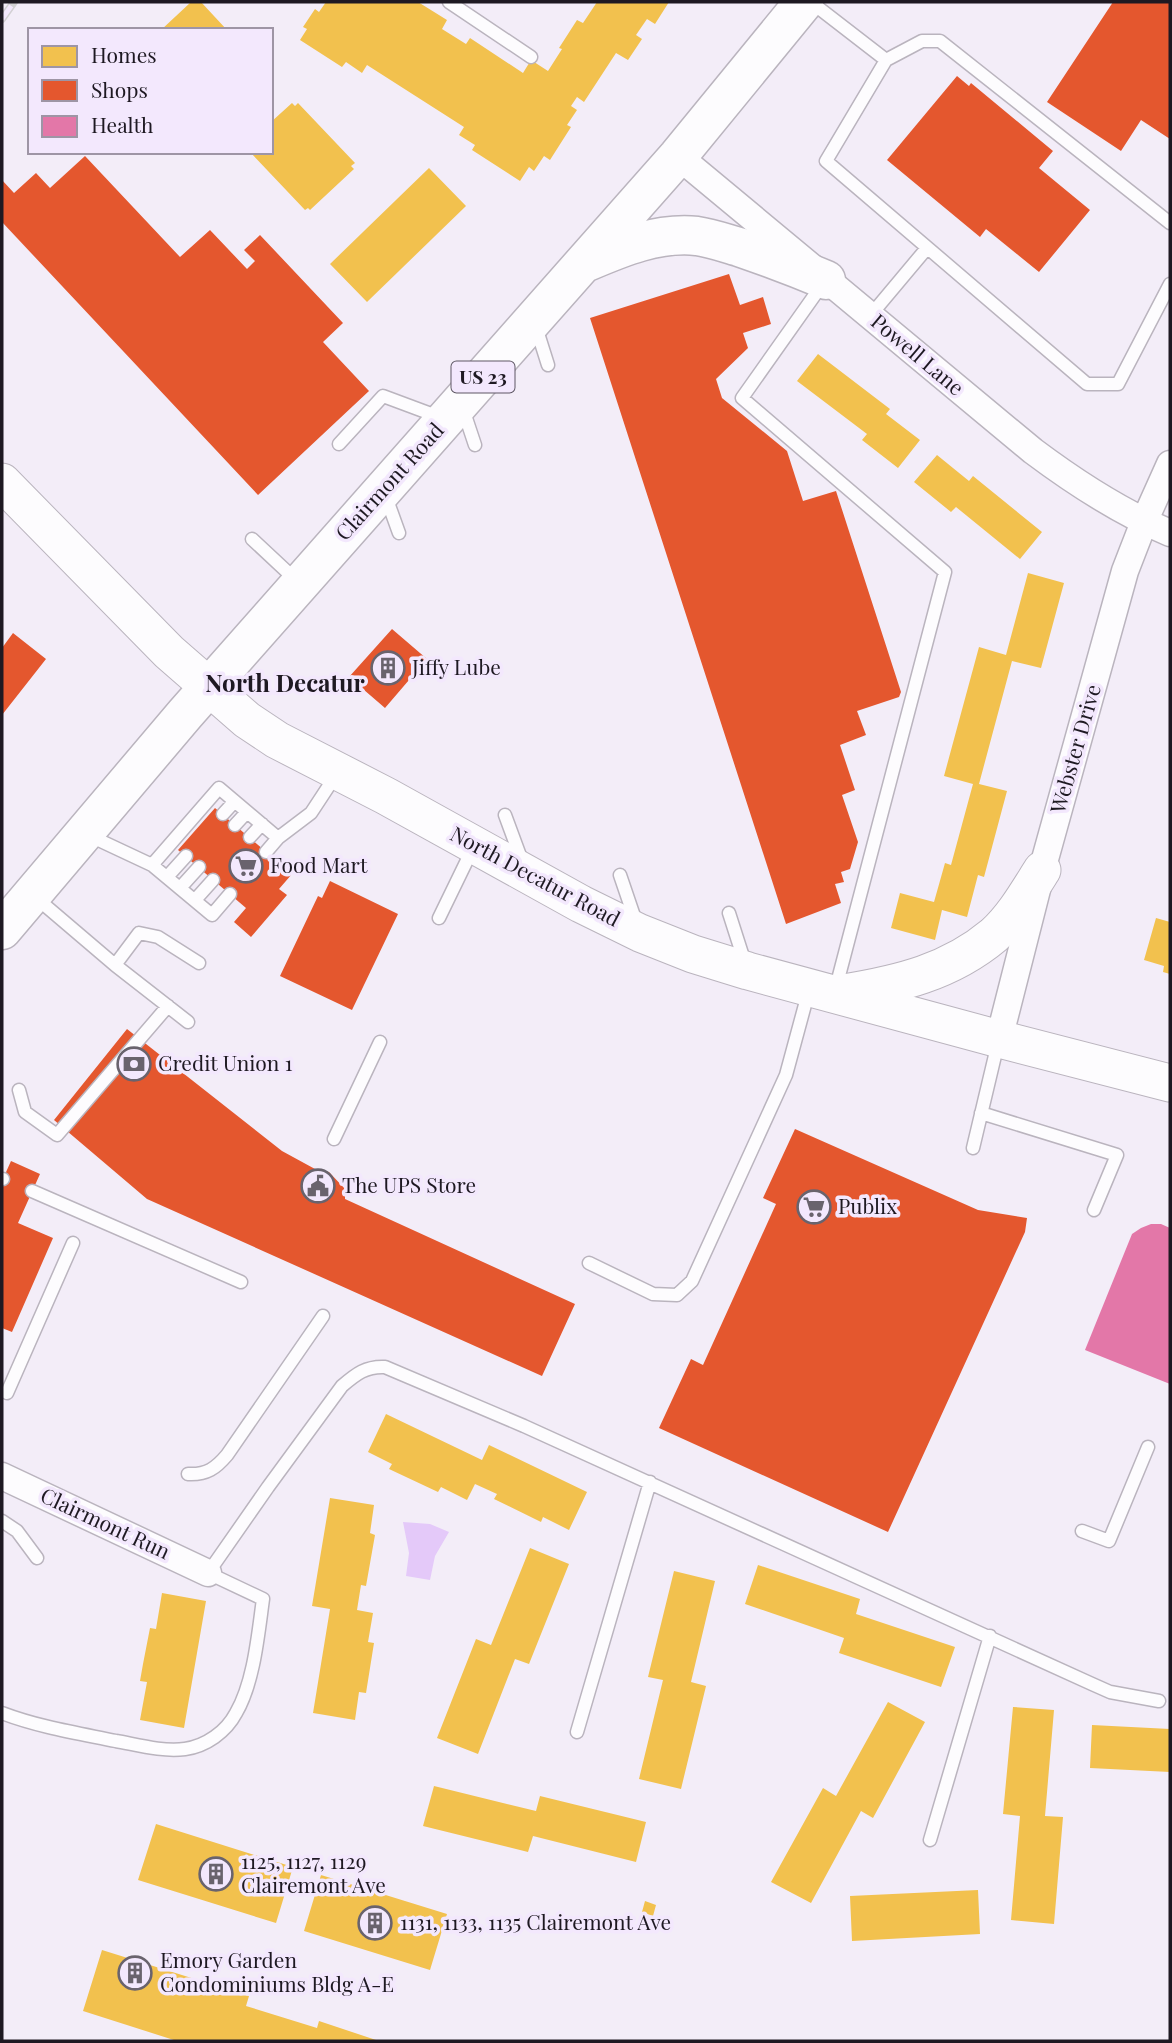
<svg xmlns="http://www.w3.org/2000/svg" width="1172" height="2043" viewBox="0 0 1172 2043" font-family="'Playfair Display',serif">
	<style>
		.water { fill: #e4c9f9 }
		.homes { fill: #f2c14e }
		.shops { fill: #e4572e }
		.health { fill: #e377a8 }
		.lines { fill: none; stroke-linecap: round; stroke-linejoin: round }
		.service-casing { stroke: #bab4be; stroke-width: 15 }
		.minor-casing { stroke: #bab4be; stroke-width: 29 }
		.secondary-casing { stroke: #bab4be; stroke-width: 39 }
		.primary-casing { stroke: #bab4be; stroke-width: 41 }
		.service { stroke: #fdfcfe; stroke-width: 12 }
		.minor { stroke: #fdfcfe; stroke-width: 26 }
		.secondary { stroke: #fdfcfe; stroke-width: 37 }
		.primary { stroke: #fdfcfe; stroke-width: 38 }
		.rail-casing { stroke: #d2d0d3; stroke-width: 8 }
		.rail { stroke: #f3e8fd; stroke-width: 5; stroke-dasharray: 16; stroke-linecap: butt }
		.labels { text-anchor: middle; stroke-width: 7; stroke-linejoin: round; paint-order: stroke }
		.shield { fill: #f3e8fd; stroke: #5e5764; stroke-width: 2 }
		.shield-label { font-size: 19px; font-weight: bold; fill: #1e1922 }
		.street-label { font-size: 21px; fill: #1e1922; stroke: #f3e8fd }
		.poi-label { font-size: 21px; fill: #1e1922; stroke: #f3e8fd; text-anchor: start }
		.quarter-label { font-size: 24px; font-weight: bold; fill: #1e1922; stroke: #f3e8fd }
	</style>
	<rect width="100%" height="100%" fill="#f3edf8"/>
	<!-- water -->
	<path class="water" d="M 403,1522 L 430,1524 L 449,1532 L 435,1556 L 430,1580 L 406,1576 L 409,1553 Z"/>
	<!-- homes -->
	<path class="homes" d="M 191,2 L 201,2 L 227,30 L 161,30 Z
		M 326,2 L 418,2 L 447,20 L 442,29 L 466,44 L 470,38 L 523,73 L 531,60 L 548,71 L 562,49 L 559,48 L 577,20 L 583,23 L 597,2 L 669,2 L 655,24 L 647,19 L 636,35 L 642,39 L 628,60 L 616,53 L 584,102 L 577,97 L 571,106 L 577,110 L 567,125 L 571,127 L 550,160 L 544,156 L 534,171 L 529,167 L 520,181 L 472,150 L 475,145 L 459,135 L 464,127 L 367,65 L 362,73 L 346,62 L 342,67 L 300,40 L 307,29 L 303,27 L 315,9 L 319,12 Z
		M 292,103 L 295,106 L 298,103 L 355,163 L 351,166 L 354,169 L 310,210 L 308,208 L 305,210 L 250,152 L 271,152 L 271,122 Z
		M 429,168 L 466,206 L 367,302 L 330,264 Z
		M 818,354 L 890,409 L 886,414 L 920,440 L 898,468 L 862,440 L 867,434 L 797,381 Z
		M 937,455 L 969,481 L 973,476 L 1042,532 L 1020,559 L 956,507 L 951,512 L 914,482 Z
		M 1028,573 L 1064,583 L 1041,668 L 1012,661 L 979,784 L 1007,791 L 984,877 L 978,875 L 967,917 L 942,910 L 935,940 L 891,928 L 900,893 L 934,902 L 945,863 L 951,865 L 973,784 L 944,776 L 979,647 L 1006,655 Z
		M 1156,918 L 1170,922 L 1170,974 L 1163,972 L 1164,966 L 1144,960 Z
		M 386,1414 L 482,1460 L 489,1445 L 587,1492 L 569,1530 L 543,1517 L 541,1522 L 494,1499 L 497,1494 L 475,1484 L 467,1500 L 441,1487 L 438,1492 L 389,1469 L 392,1464 L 368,1452 Z
		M 330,1498 L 374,1505 L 370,1533 L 375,1535 L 366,1586 L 361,1585 L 357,1610 L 373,1613 L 368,1642 L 374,1643 L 366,1693 L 359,1692 L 355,1720 L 313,1713 L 330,1609 L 312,1606 Z
		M 530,1548 L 569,1564 L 529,1664 L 515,1659 L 478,1754 L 437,1738 L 476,1639 L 491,1645 Z
		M 758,1565 L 860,1599 L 856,1614 L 955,1647 L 941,1687 L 839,1653 L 844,1638 L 745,1604 Z
		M 674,1571 L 715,1581 L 691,1682 L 706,1686 L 681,1789 L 639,1779 L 663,1680 L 648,1677 Z
		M 162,1593 L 206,1601 L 184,1728 L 140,1720 L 147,1682 L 140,1681 L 143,1664 L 150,1628 L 156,1629 Z
		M 888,1702 L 925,1722 L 873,1818 L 861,1811 L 811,1903 L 771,1882 L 823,1788 L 836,1796 Z
		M 1013,1707 L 1054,1710 L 1045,1816 L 1063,1817 L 1054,1924 L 1011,1920 L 1020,1816 L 1003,1814 Z
		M 1092,1725 L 1170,1729 L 1170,1772 L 1090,1768 Z
		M 434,1786 L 536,1811 L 540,1796 L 646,1822 L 636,1862 L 533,1836 L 528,1852 L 423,1826 Z
		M 156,1824 L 293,1867 L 276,1923 L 138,1880 Z
		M 321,1875 L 447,1914 L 430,1970 L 304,1931 Z
		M 978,1890 L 980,1934 L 852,1941 L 850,1896 Z
		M 645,1901 L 656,1905 L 653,1916 L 642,1912 Z
		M 102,1950 L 249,1996 L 246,2006 L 317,2028 L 319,2021 L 379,2041 L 177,2041 L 83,2011 Z"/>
	<!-- shops -->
	<path class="shops" d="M 1113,2 L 1170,2 L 1170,139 L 1141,120 L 1121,151 L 1047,102 Z
		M 957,76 L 969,86 L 971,83 L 1053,151 L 1039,168 L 1090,210 L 1039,272 L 986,229 L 980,237 L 887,160 Z
		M 85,156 L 180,257 L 210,230 L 247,269 L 255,261 L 244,250 L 260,235 L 343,323 L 323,342 L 369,391 L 258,495 L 2,222 L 2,180 L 14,193 L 36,173 L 50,188 Z
		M 729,274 L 740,305 L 763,297 L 771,324 L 743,333 L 748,348 L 716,379 L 722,398 L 787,451 L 803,501 L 836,491 L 901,692 L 899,697 L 857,711 L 866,735 L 840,745 L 855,790 L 842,795 L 858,842 L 850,869 L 841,872 L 844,882 L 835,884 L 841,903 L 786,924 L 590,318 Z
		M 392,629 L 427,659 L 385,708 L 349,677 Z
		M 13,633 L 46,659 L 2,715 L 2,648 Z
		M 215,808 L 292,874 L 279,889 L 287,895 L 251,937 L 234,922 L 246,908 L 178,850 Z
		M 330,881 L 398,914 L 352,1010 L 280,976 L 318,896 L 322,898 Z
		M 127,1029 L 282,1151 L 315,1169 L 329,1172 L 345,1189 L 345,1199 L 575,1304 L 542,1376 L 147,1199 L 54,1120 Z
		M 795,1129 L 978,1210 L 1027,1218 L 1025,1232 L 888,1532 L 659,1428 L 691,1359 L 703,1365 L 776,1204 L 763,1198 Z
		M 11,1161 L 40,1174 L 18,1223 L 53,1238 L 12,1332 L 2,1328 L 2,1181 Z"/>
	<!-- health -->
	<path class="health" d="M 1151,1224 L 1161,1224 L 1170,1228 L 1170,1384 L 1085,1350 L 1132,1234 L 1141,1228 Z"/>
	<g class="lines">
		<defs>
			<path id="service" d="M 449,2 L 531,57
				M 811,2 L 886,60 L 922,41 L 940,41 L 1170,223
				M 886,60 L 826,161 L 1087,384 L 1118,384 L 1170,284
				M 824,282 L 742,398 L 945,572 L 835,991
				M 870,316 L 927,248
				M 536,327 L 548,365
				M 463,409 L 475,445
				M 339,444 L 383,396 L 442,418
				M 386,497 L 399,533
				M 252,539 L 297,581
				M 223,814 L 234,802
				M 505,815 L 522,861
				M 235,825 L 247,812
				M 88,835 L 152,865 L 212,915 L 230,894
				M 250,837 L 262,824
				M 266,852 L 278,838 L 311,813 L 336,775
				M 152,865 L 219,788 L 278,838
				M 620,875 L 636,922
				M 167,877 L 186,856
				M 180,888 L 199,867
				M 34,896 L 115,965 L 188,1022
				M 195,900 L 213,880
				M 729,913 L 745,963
				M 439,918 L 473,848
				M 115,965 L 139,933 L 158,937 L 199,963
				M 19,1090 L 25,1112 L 57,1135 L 168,1006
				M 981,1113 L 1117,1155 L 1094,1210
				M 334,1139 L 380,1042
				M 973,1148 L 998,1043
				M 2,1179 L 3,1179
				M 32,1191 L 241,1282
				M 589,1263 L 653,1294 L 677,1295 L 692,1281 L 786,1075 L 809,990
				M 7,1393 L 73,1243
				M 188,1474 C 207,1475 216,1468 227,1455 L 323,1316
				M 2,1521 L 17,1531 L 37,1558
				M 1082,1531 L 1109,1541 L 1148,1447
				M 2,1713 C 39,1727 77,1733 116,1741 C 138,1745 163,1752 185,1749 C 206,1746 226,1732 236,1713 C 254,1682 258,1635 263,1599 L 208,1573 L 268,1487 L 342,1386 C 356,1374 366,1366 385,1367 L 524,1426 L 1092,1684 L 1110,1692 L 1159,1701
				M 577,1732 L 650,1482
				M 930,1840 L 990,1636"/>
			<path id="minor" d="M 678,156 L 1033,451 C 1077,484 1120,512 1170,533
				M 999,1039 L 1042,870 L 1125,571 L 1144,522 L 1170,464
				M 2,1476 L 208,1573"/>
			<path id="secondary" d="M 2,482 L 169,652 L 247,720 L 277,740 L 386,796 L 581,904 L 640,933 L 693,954 L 748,971 L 999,1039 L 1170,1083
				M 844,993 C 899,984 950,972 994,935 C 1014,917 1028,892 1042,870"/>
			<path id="primary" d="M 587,262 C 622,247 658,232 697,236 C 711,238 725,243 739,247 C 768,257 797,268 826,280
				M 2,930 L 185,714 L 678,156 L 804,2"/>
		</defs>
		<!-- service casing -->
		<use href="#service" class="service-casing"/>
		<!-- minor casing -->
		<use href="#minor" class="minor-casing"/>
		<!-- secondary casing -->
		<use href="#secondary" class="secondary-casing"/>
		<!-- primary casing -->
		<use href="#primary" class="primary-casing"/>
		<!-- service -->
		<use href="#service" class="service"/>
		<!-- minor -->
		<use href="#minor" class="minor"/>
		<!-- secondary -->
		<use href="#secondary" class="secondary"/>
		<!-- primary -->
		<use href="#primary" class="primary"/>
		<defs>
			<path id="rail" d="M 2,19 L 14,2"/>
		</defs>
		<!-- rail casing -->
		<use href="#rail" class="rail-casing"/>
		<!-- rail -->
		<use href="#rail" class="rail"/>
	</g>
	<!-- icons -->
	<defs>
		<symbol id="building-ring" viewBox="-11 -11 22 22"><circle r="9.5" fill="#f3e8fd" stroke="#69636d" stroke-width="1.5"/><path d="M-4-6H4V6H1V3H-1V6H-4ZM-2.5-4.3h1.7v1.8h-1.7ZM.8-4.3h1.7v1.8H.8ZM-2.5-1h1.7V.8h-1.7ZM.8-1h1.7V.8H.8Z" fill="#69636d"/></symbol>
		<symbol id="supermarket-ring" viewBox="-11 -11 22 22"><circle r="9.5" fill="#f3e8fd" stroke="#69636d" stroke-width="1.5"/><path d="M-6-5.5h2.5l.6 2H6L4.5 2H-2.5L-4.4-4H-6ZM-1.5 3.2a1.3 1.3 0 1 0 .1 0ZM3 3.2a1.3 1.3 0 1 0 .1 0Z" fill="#69636d"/></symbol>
		<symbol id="bank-ring" viewBox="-11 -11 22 22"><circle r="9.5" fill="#f3e8fd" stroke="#69636d" stroke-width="1.5"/><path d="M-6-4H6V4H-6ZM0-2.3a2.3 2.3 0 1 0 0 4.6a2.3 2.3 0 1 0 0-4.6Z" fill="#69636d"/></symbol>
		<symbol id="civic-ring" viewBox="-11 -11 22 22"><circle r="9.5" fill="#f3e8fd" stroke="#69636d" stroke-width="1.5"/><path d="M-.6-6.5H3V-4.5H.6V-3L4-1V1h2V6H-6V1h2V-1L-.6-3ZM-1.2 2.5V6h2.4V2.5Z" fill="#69636d"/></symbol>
	</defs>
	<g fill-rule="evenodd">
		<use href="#building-ring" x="369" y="649" width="38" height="38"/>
		<use href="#supermarket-ring" x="227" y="847" width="38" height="38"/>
		<use href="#bank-ring" x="115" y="1045" width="38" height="38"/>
		<use href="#civic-ring" x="299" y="1167" width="38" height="38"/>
		<use href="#supermarket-ring" x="795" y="1188" width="38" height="38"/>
		<use href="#building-ring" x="197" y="1855" width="38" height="38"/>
		<use href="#building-ring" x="356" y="1904" width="38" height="38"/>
		<use href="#building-ring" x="116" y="1954" width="38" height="38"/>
	</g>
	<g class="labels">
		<!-- shield labels -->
		<rect class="shield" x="451.5" y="361.5" width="63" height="31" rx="5"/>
		<g class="shield-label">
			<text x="483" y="384">US 23</text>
		</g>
		<!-- street labels -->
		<g class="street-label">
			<text transform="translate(917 355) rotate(40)" y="7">Powell Lane</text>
			<text transform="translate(390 482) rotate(-48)" y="7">Clairmont Road</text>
			<text transform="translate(1076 749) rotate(-74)" y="7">Webster Drive</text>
			<text transform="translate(535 877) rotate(28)" y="7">North Decatur Road</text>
			<text transform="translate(105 1524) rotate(25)" y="7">Clairmont Run</text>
		</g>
		<!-- poi labels -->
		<g class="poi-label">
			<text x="412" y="675">Jiffy Lube</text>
			<text x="270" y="873">Food Mart</text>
			<text x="158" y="1071">Credit Union 1</text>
			<text x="342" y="1193">The UPS Store</text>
			<text x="838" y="1214">Publix</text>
			<text x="241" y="1869">1125, 1127, 1129<tspan x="241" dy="24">Clairemont Ave</tspan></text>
			<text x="400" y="1930">1131, 1133, 1135 Clairemont Ave</text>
			<text x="160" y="1968">Emory Garden<tspan x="160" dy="24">Condominiums Bldg A-E</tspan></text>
		</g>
		<!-- quarter labels -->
		<g class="quarter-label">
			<text x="285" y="692">North Decatur</text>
		</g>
	</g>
	<!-- border -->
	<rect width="1172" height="2043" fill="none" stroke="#1e1922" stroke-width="7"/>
	<!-- legend -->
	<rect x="28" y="28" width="245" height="126" fill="#f3e8fd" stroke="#9e95a5" stroke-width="2"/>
	<rect x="42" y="46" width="35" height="21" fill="#f2c14e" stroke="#9e95a5" stroke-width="2"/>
	<text x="91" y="63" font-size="21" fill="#1e1922">Homes</text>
	<rect x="42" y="80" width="35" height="21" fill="#e4572e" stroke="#9e95a5" stroke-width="2"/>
	<text x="91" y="98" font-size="21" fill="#1e1922">Shops</text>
	<rect x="42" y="116" width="35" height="21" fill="#e377a8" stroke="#9e95a5" stroke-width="2"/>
	<text x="91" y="133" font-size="21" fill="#1e1922">Health</text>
</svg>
